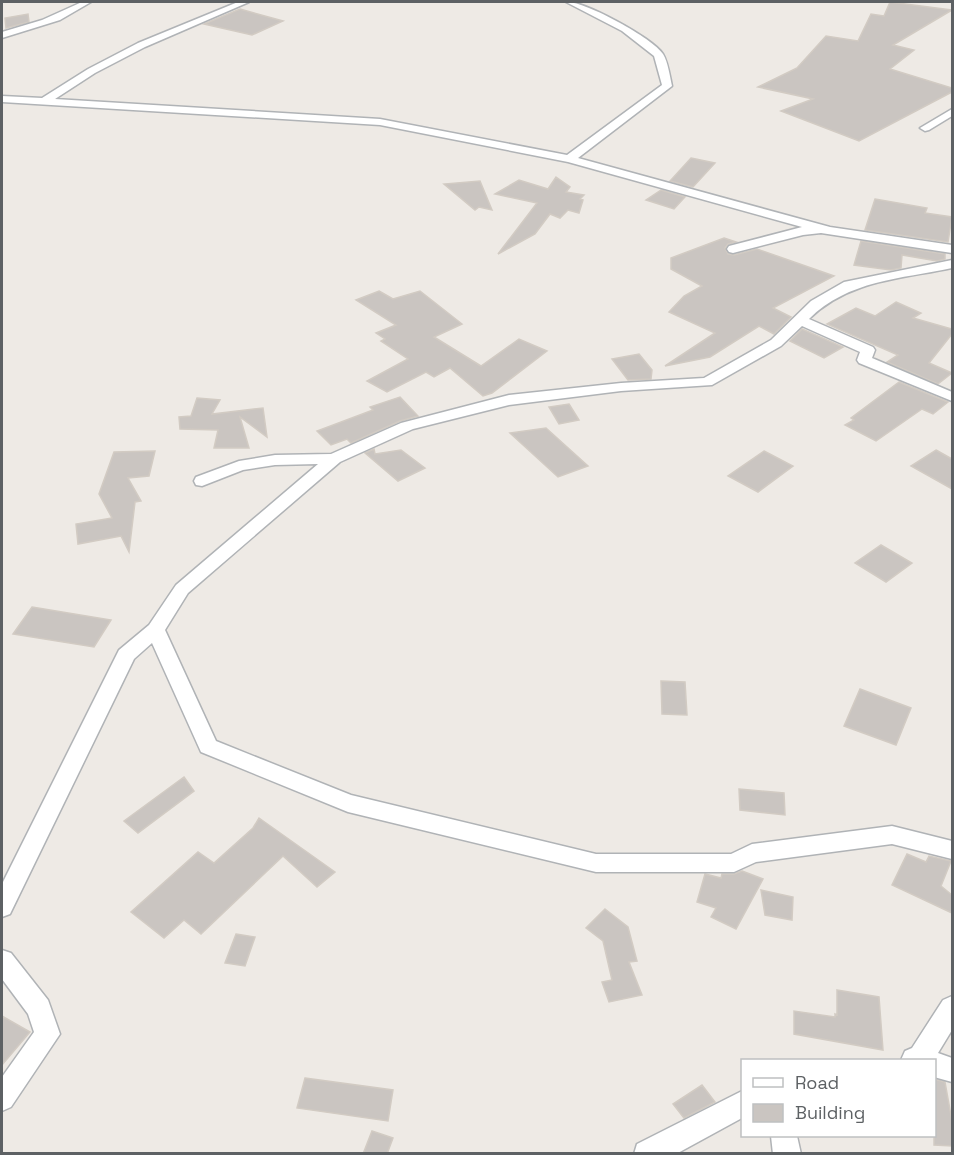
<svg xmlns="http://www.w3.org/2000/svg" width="954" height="1155" viewBox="0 0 954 1155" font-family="'Space Grotesk',sans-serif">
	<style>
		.building { fill: #cac5c1; stroke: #d2cbc3; stroke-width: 1.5 }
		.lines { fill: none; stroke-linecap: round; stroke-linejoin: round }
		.minor-casing { stroke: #b0b3b6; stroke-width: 3 }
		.minor { fill: #fff; fill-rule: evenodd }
	</style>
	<rect width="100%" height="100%" fill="#eeeae5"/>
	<!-- building -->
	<path class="building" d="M 890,2 L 952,10 L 893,45 L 914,50 L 890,69 L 952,88 L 952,92 L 859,141 L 781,111 L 813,99 L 758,87 L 797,68 L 826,36 L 858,41 L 871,14 L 884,16 Z
		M 240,9 L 283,21 L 252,35 L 204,24 Z
		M 28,14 L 29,22 L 6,28 L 5,18 Z
		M 691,158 L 715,163 L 693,187 L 670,181 Z
		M 556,177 L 570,187 L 566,192 L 584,195 L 580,199 L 583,200 L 579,213 L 568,210 L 560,218 L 550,214 L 535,234 L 498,254 L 537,203 L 495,194 L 519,180 L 548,189 Z
		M 480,181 L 492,210 L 479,207 L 475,210 L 444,184 Z
		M 661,190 L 685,197 L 674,209 L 646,200 Z
		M 875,199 L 927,208 L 925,213 L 952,217 L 948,242 L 865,230 Z
		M 724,238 L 736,242 L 728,244 L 725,248 L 728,254 L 734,255 L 757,249 L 834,276 L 773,308 L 791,317 L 774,334 L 759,326 L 710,357 L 665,366 L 715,333 L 669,312 L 684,296 L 702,286 L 671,269 L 671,258 Z
		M 861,241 L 945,254 L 945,259 L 937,261 L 902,255 L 901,268 L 891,270 L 854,265 Z
		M 379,291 L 393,299 L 420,291 L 462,324 L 434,337 L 481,366 L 519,339 L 547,351 L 492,393 L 483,396 L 450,368 L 434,377 L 426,372 L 387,392 L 367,381 L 408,359 L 381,341 L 385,339 L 376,333 L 396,325 L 356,300 Z
		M 896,302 L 921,313 L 913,318 L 952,329 L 952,334 L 929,363 L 952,373 L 938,384 L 887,362 L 898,355 L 827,324 L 856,308 L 875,316 Z
		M 802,329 L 843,347 L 824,358 L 790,341 Z
		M 639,354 L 652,370 L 651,379 L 628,380 L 612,359 Z
		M 899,382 L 948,402 L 933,414 L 922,409 L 876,441 L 845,425 L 854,420 L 851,418 Z
		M 400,397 L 418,416 L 400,421 L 351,443 L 347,439 L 331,445 L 317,431 L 373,410 L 370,407 Z
		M 197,398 L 220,400 L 212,414 L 263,408 L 267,437 L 240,417 L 249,448 L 214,448 L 218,430 L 180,429 L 179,417 L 191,416 Z
		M 569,404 L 579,420 L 559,424 L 549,407 Z
		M 546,428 L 588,466 L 558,477 L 510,433 Z
		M 374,449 L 375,454 L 401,450 L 425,468 L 398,481 L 365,453 Z
		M 936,450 L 952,459 L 952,489 L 911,466 Z
		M 155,451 L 149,476 L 128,478 L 141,501 L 135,502 L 129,552 L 121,536 L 78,544 L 76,524 L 112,518 L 99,494 L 114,452 Z
		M 764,451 L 793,466 L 758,492 L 728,476 Z
		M 881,545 L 912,563 L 886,582 L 855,563 Z
		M 32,607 L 111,620 L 94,647 L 13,634 Z
		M 661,681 L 685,682 L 687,715 L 662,714 Z
		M 860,689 L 911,708 L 896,745 L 844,726 Z
		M 184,777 L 194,791 L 138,833 L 124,821 Z
		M 739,789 L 784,793 L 785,815 L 740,810 Z
		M 259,818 L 335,872 L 317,887 L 283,856 L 201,934 L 184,920 L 164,938 L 131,912 L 198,852 L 214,863 L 253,828 Z
		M 907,854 L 926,862 L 929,856 L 951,861 L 941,886 L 952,895 L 952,913 L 892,885 Z
		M 742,871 L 763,879 L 736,929 L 711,917 L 716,908 L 697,902 L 705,874 L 721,878 L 722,874 L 734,874 Z
		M 761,890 L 793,897 L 792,920 L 765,915 Z
		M 605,909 L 628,927 L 637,961 L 629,962 L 642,995 L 609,1002 L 602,982 L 612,980 L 603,941 L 586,928 Z
		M 236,934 L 255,937 L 245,966 L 225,963 Z
		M 837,990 L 879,997 L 883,1050 L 794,1034 L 794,1011 L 835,1017 L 835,1014 L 837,1015 Z
		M 2,1016 L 30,1032 L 2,1065 Z
		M 305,1078 L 393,1090 L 388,1121 L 297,1108 Z
		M 934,1079 L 945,1082 L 952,1121 L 952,1146 L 934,1145 Z
		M 702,1085 L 715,1102 L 684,1118 L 673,1104 Z
		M 372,1131 L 393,1138 L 387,1154 L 363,1154 Z"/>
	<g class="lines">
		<defs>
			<path id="minor" d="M 82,2 L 91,2 L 60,20 L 2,38 L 2,32 L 42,20 Z
				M 238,2 L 249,2 L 145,47 L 95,73 L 55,99 L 380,119 L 567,155 L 662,85 L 654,56 L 622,31 L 566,2 C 583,0 653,38 663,54 C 668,62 670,77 672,86 L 578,158 L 830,227 L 952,245 L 952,253 L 821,233 L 803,235 L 733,253 L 729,252 L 727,249 L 729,246 L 802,227 L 568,162 L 380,125 L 2,102 L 2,96 L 42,98 L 88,69 L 138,43 Z
				M 952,109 L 952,116 L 929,130 L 925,131 L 920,128 Z
				M 952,260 L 952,268 C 901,279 848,280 809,319 L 873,347 L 875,350 L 872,358 L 952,392 L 952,401 L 859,363 L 857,360 L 860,352 L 802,326 L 781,346 L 712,385 L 621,391 L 509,405 L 413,429 L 340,462 L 188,593 L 165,630 L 216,741 L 351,795 L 596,854 L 731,854 L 752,844 L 892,826 L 952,841 L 952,859 L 892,844 L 756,862 L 734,872 L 596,872 L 348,812 L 201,752 L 152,643 L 134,659 L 10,914 L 2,917 L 2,884 L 119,650 L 149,625 L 176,585 L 318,464 L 275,465 L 243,470 L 202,486 L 196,485 L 194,481 L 196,477 L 239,461 L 275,455 L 331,454 L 401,423 L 509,395 L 621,383 L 704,378 L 771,340 L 811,301 L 844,282 Z
				M 2,950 L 11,953 L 48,1000 L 60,1034 L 11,1107 L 2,1111 L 2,1077 L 34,1032 L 28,1014 L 2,979 Z
				M 952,996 L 952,1030 L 938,1053 L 952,1058 L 952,1082 L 934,1077 L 934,1060 L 901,1060 L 905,1051 L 912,1048 L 943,1000 Z
				M 742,1091 L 742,1118 L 676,1154 L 634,1154 L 637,1144 Z
				M 771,1136 L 797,1136 L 801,1154 L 773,1154 Z"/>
		</defs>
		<!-- minor casing -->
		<use href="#minor" class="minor-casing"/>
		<!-- minor -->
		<use href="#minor" class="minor"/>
	</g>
	<!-- border -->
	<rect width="954" height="1155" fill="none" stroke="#5d6164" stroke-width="6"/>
	<!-- legend -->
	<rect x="741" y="1059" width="195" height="78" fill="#ffffff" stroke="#bec0c1" stroke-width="1.5"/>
	<rect x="753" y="1078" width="30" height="9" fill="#ffffff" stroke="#bec0c1" stroke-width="1.5"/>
	<text x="795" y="1089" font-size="18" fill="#5d6164">Road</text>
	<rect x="753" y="1104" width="30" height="18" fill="#cac5c1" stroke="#bec0c1" stroke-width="1.5"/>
	<text x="795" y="1119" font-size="18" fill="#5d6164">Building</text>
</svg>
